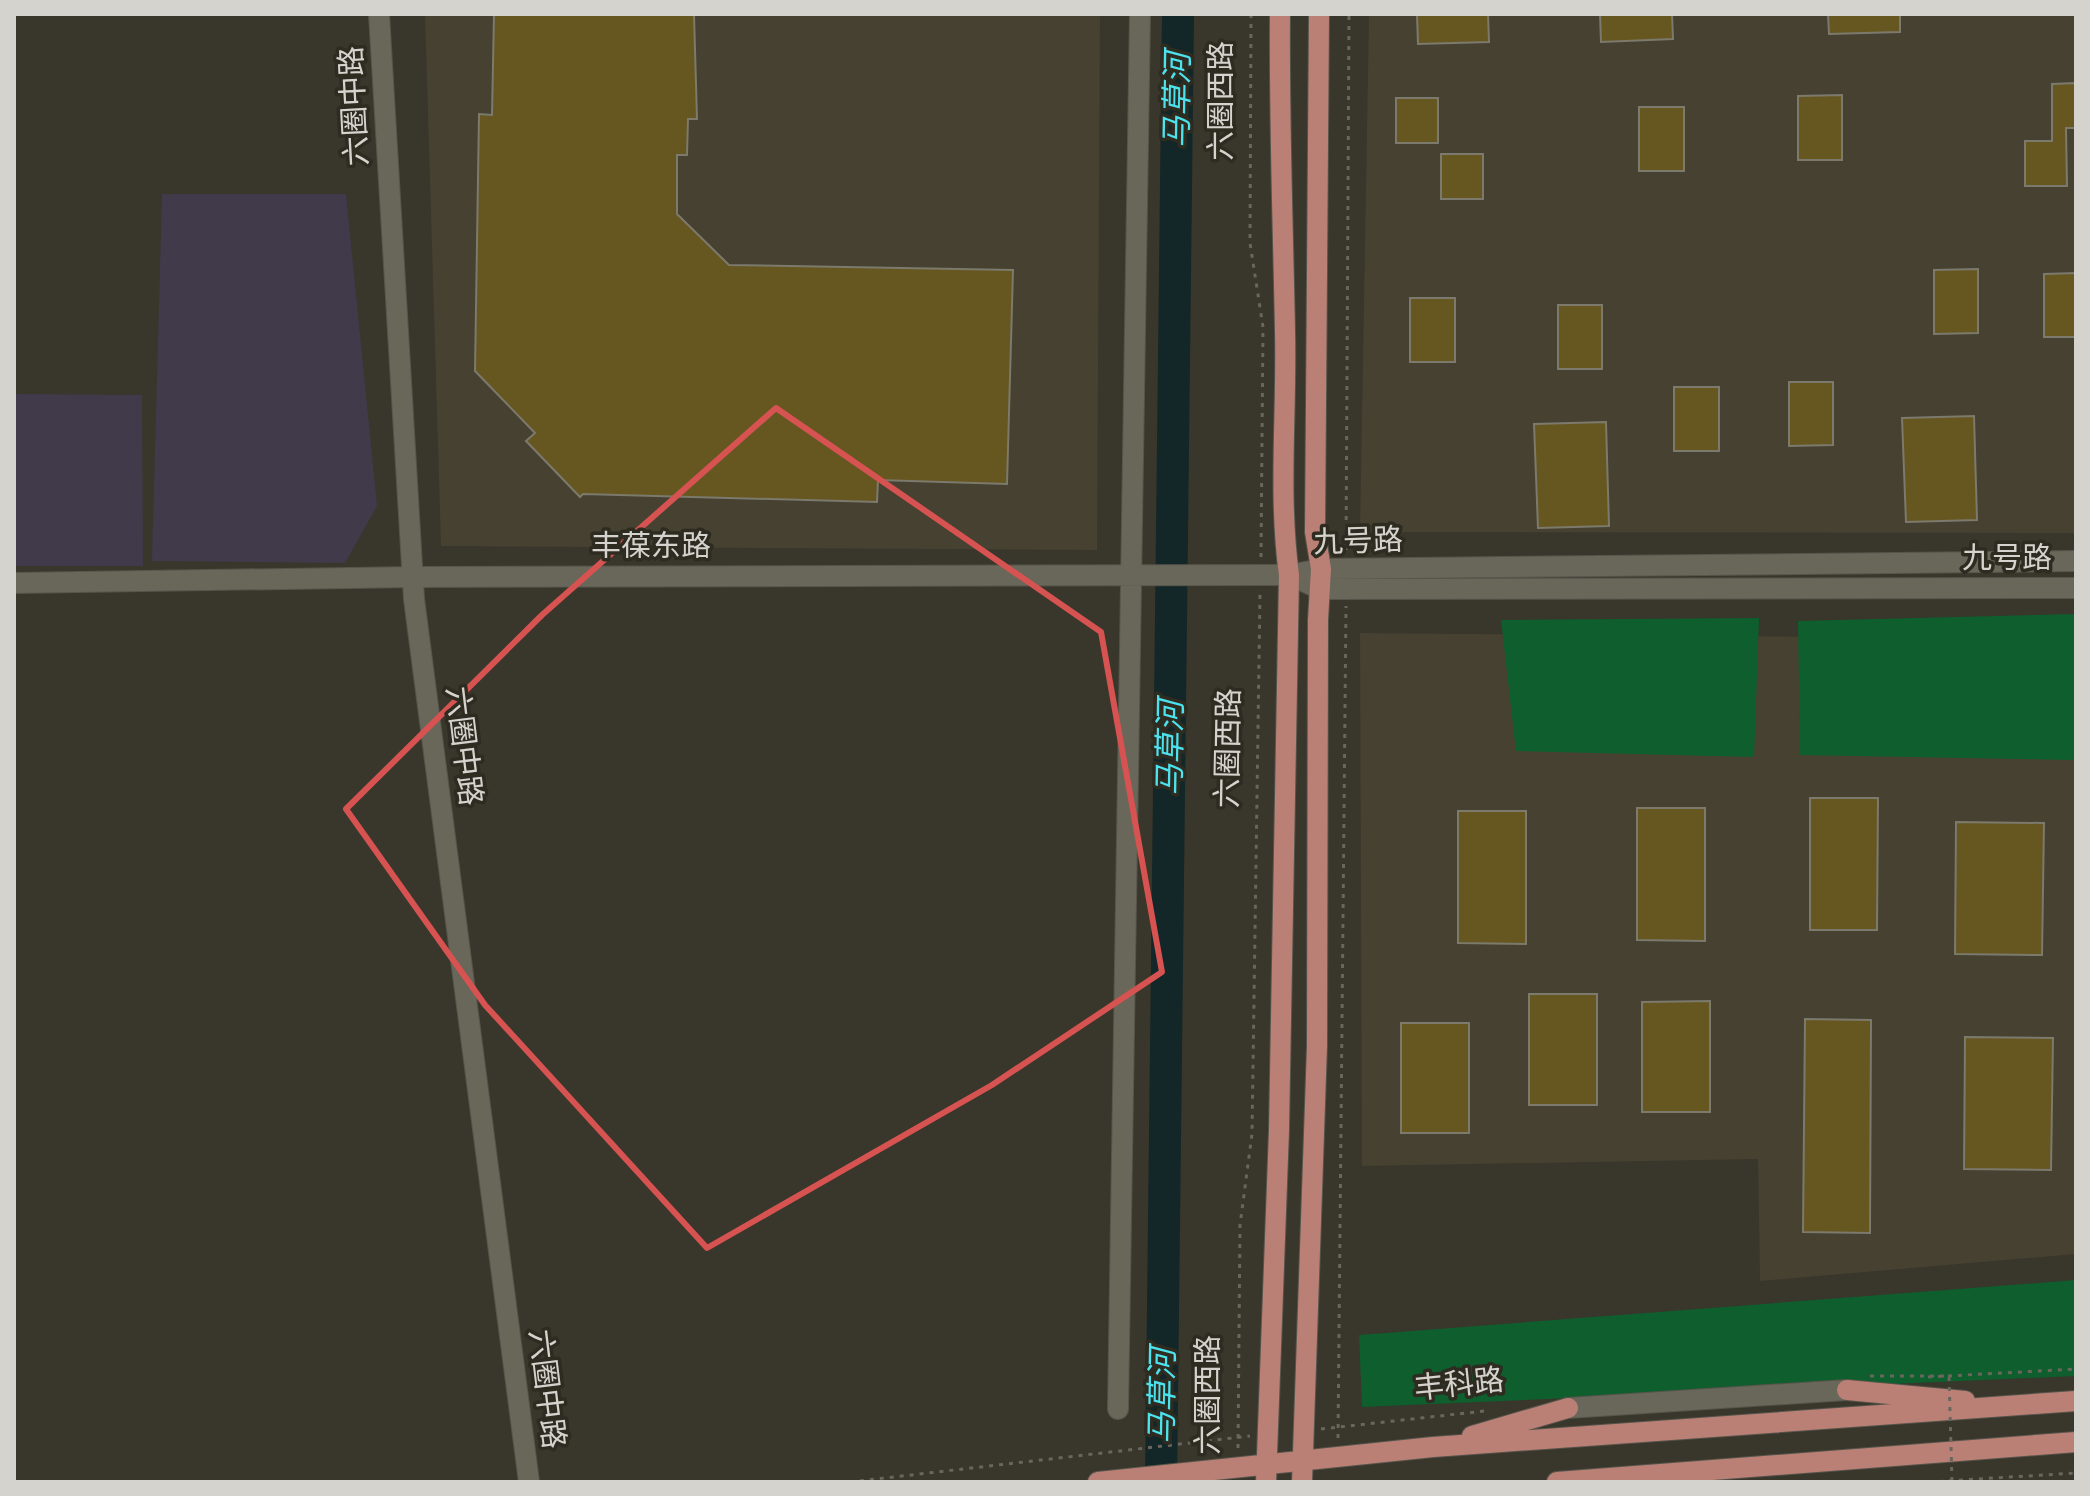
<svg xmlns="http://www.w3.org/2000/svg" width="2090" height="1496" viewBox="0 0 2090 1496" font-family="'Space Grotesk','Noto Sans SC',sans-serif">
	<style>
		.built { fill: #464131 }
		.education { fill: #403a4b }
		.green { fill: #0e5e2e }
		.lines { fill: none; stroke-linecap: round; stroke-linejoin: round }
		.river { stroke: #132628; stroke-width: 32 }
		.building { fill: #665721; stroke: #7c796d; stroke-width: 2 }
		.minor-casing { stroke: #56544b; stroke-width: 22 }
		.major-casing { stroke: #56544b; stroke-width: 22 }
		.path { stroke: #69665d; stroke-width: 3; stroke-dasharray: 4 6; stroke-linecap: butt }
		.minor { stroke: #69665a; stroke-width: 20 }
		.major { stroke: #ba8076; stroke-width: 20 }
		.path-bridge { stroke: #69665d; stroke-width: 3; stroke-dasharray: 4 6; stroke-linecap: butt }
		.marked { fill: none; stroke: #d65351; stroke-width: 6; stroke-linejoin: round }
		.labels { text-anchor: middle; stroke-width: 7; stroke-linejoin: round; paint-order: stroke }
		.street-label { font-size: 30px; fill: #d5d3cd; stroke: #2e2b21 }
		.water-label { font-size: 32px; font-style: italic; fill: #4ce2ee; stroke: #2e2b21 }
	</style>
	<rect width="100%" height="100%" fill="#39362b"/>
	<!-- built -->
	<path class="built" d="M 425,14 L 1100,14 L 1097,550 L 441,546 Z
		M 1369,14 L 2076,14 L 2076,533 L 1360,532 Z
		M 1360,633 L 2076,639 L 2076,1254 L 1760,1281 L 1758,1159 L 1362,1166 Z"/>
	<!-- education -->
	<path class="education" d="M 162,194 L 346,194 L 377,506 L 345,563 L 152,561 Z
		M 14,394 L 142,395 L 143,566 L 14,566 Z"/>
	<!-- green -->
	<path class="green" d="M 2076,614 L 2076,760 L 1800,755 L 1798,621 Z
		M 1759,618 L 1754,757 L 1516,751 L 1501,620 Z
		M 2076,1280 L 2076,1376 L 1362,1407 L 1359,1335 Z"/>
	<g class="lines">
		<!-- river -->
		<path class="river" d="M 1161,1482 L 1178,14"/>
	</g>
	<!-- building -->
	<path class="building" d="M 494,14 L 694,14 L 697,119 L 688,119 L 687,155 L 677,155 L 677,214 L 729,265 L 1013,270 L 1007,484 L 878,480 L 877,502 L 583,494 L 580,497 L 526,441 L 535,433 L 475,371 L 479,114 L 492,115 Z
		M 1417,14 L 1488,14 L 1489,42 L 1418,44 Z
		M 1600,14 L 1672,14 L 1673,39 L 1601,42 Z
		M 1828,14 L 1900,14 L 1900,32 L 1829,34 Z
		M 2076,83 L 2076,128 L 2066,128 L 2067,186 L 2025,186 L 2025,141 L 2052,141 L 2052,84 Z
		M 1842,95 L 1842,160 L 1798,160 L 1798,96 Z
		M 1396,98 L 1438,98 L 1438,143 L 1396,143 Z
		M 1639,107 L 1684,107 L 1684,171 L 1639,171 Z
		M 1441,154 L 1483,154 L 1483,199 L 1441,199 Z
		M 1978,269 L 1978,333 L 1934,334 L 1934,270 Z
		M 2076,273 L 2076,337 L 2044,337 L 2044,274 Z
		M 1410,298 L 1455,298 L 1455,362 L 1410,362 Z
		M 1558,305 L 1602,305 L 1602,369 L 1558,369 Z
		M 1789,382 L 1833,382 L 1833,445 L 1789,446 Z
		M 1674,387 L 1719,387 L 1719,451 L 1674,451 Z
		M 1974,416 L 1977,520 L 1906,522 L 1902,418 Z
		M 1606,422 L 1609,526 L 1538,528 L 1534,424 Z
		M 1810,798 L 1878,798 L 1877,930 L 1810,930 Z
		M 1637,808 L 1705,808 L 1705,941 L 1637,940 Z
		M 1458,811 L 1526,811 L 1526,944 L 1458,943 Z
		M 1956,822 L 2044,823 L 2042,955 L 1955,954 Z
		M 1529,994 L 1597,994 L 1597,1105 L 1529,1105 Z
		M 1710,1001 L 1710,1112 L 1642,1112 L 1642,1002 Z
		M 1805,1019 L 1871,1020 L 1870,1233 L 1803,1232 Z
		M 1401,1023 L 1469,1023 L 1469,1133 L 1401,1133 Z
		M 1965,1037 L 2053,1038 L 2051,1170 L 1964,1169 Z"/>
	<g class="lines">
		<defs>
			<path id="minor" d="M 379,14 L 414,599 L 529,1482
				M 1303,581 L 1320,589 L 2076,588
				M 14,583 L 413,577 L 1289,575 L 1321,569 L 2076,561
				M 1568,1408 L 1847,1390
				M 1118,1409 L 1140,14"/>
			<path id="major" d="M 1847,1390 L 1965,1401
				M 1472,1436 L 1568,1408
				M 1098,1482 L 1433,1447 L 2076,1401
				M 1266,1482 L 1279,1130 L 1289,575 C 1278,494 1287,413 1285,331 C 1283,225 1279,120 1280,14
				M 1302,1482 L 1317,1046 L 1318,620 L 1321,569 L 1315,532 L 1319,14
				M 1557,1482 L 2076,1442"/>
		</defs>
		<!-- minor casing -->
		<use href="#minor" class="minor-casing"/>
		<!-- major casing -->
		<use href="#major" class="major-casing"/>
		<!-- path -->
		<path class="path" d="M 1251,14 L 1250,243 L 1263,327 L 1261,557
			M 1346,550 L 1349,14
			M 1928,1377 L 2076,1369
			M 1321,1429 L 1485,1411
			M 1338,1438 L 1346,606
			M 1238,1448 L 1240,1225 L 1252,1134 L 1260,593
			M 850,1482 L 1250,1436
			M 1929,1482 L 2076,1473"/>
		<!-- minor -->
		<use href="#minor" class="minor"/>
		<!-- major -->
		<use href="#major" class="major"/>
		<!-- path-bridge -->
		<path class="path-bridge" d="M 1870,1376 L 1949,1376 L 1952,1482"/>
	</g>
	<!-- marked area -->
	<path class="marked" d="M 776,408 L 1101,632 L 1162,972 L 992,1085 L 707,1248 L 485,1005 L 346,809 L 542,615 Z"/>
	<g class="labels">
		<!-- street labels -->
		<g class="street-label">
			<text transform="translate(1221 101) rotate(-90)" y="10">六圈西路</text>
			<text transform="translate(354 106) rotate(-93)" y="10">六圈中路</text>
			<text transform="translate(1358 541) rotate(-2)" y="10">九号路</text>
			<text x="651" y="556">丰葆东路</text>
			<text x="2007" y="568">九号路</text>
			<text transform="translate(464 746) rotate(83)" y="10">六圈中路</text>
			<text transform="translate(1228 748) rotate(-89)" y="10">六圈西路</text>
			<text transform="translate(1459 1384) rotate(-6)" y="10">丰科路</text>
			<text transform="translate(547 1389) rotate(83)" y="10">六圈中路</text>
			<text transform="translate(1208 1395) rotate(-90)" y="10">六圈西路</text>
		</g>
		<!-- water labels -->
		<g class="water-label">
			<text transform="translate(1177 100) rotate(-89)" y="11">马草河</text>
			<text transform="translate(1170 748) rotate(-89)" y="11">马草河</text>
			<text transform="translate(1162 1396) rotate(-89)" y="11">马草河</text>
		</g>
	</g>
	<!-- border -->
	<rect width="2090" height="1496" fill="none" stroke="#d5d3cd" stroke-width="32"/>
</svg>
